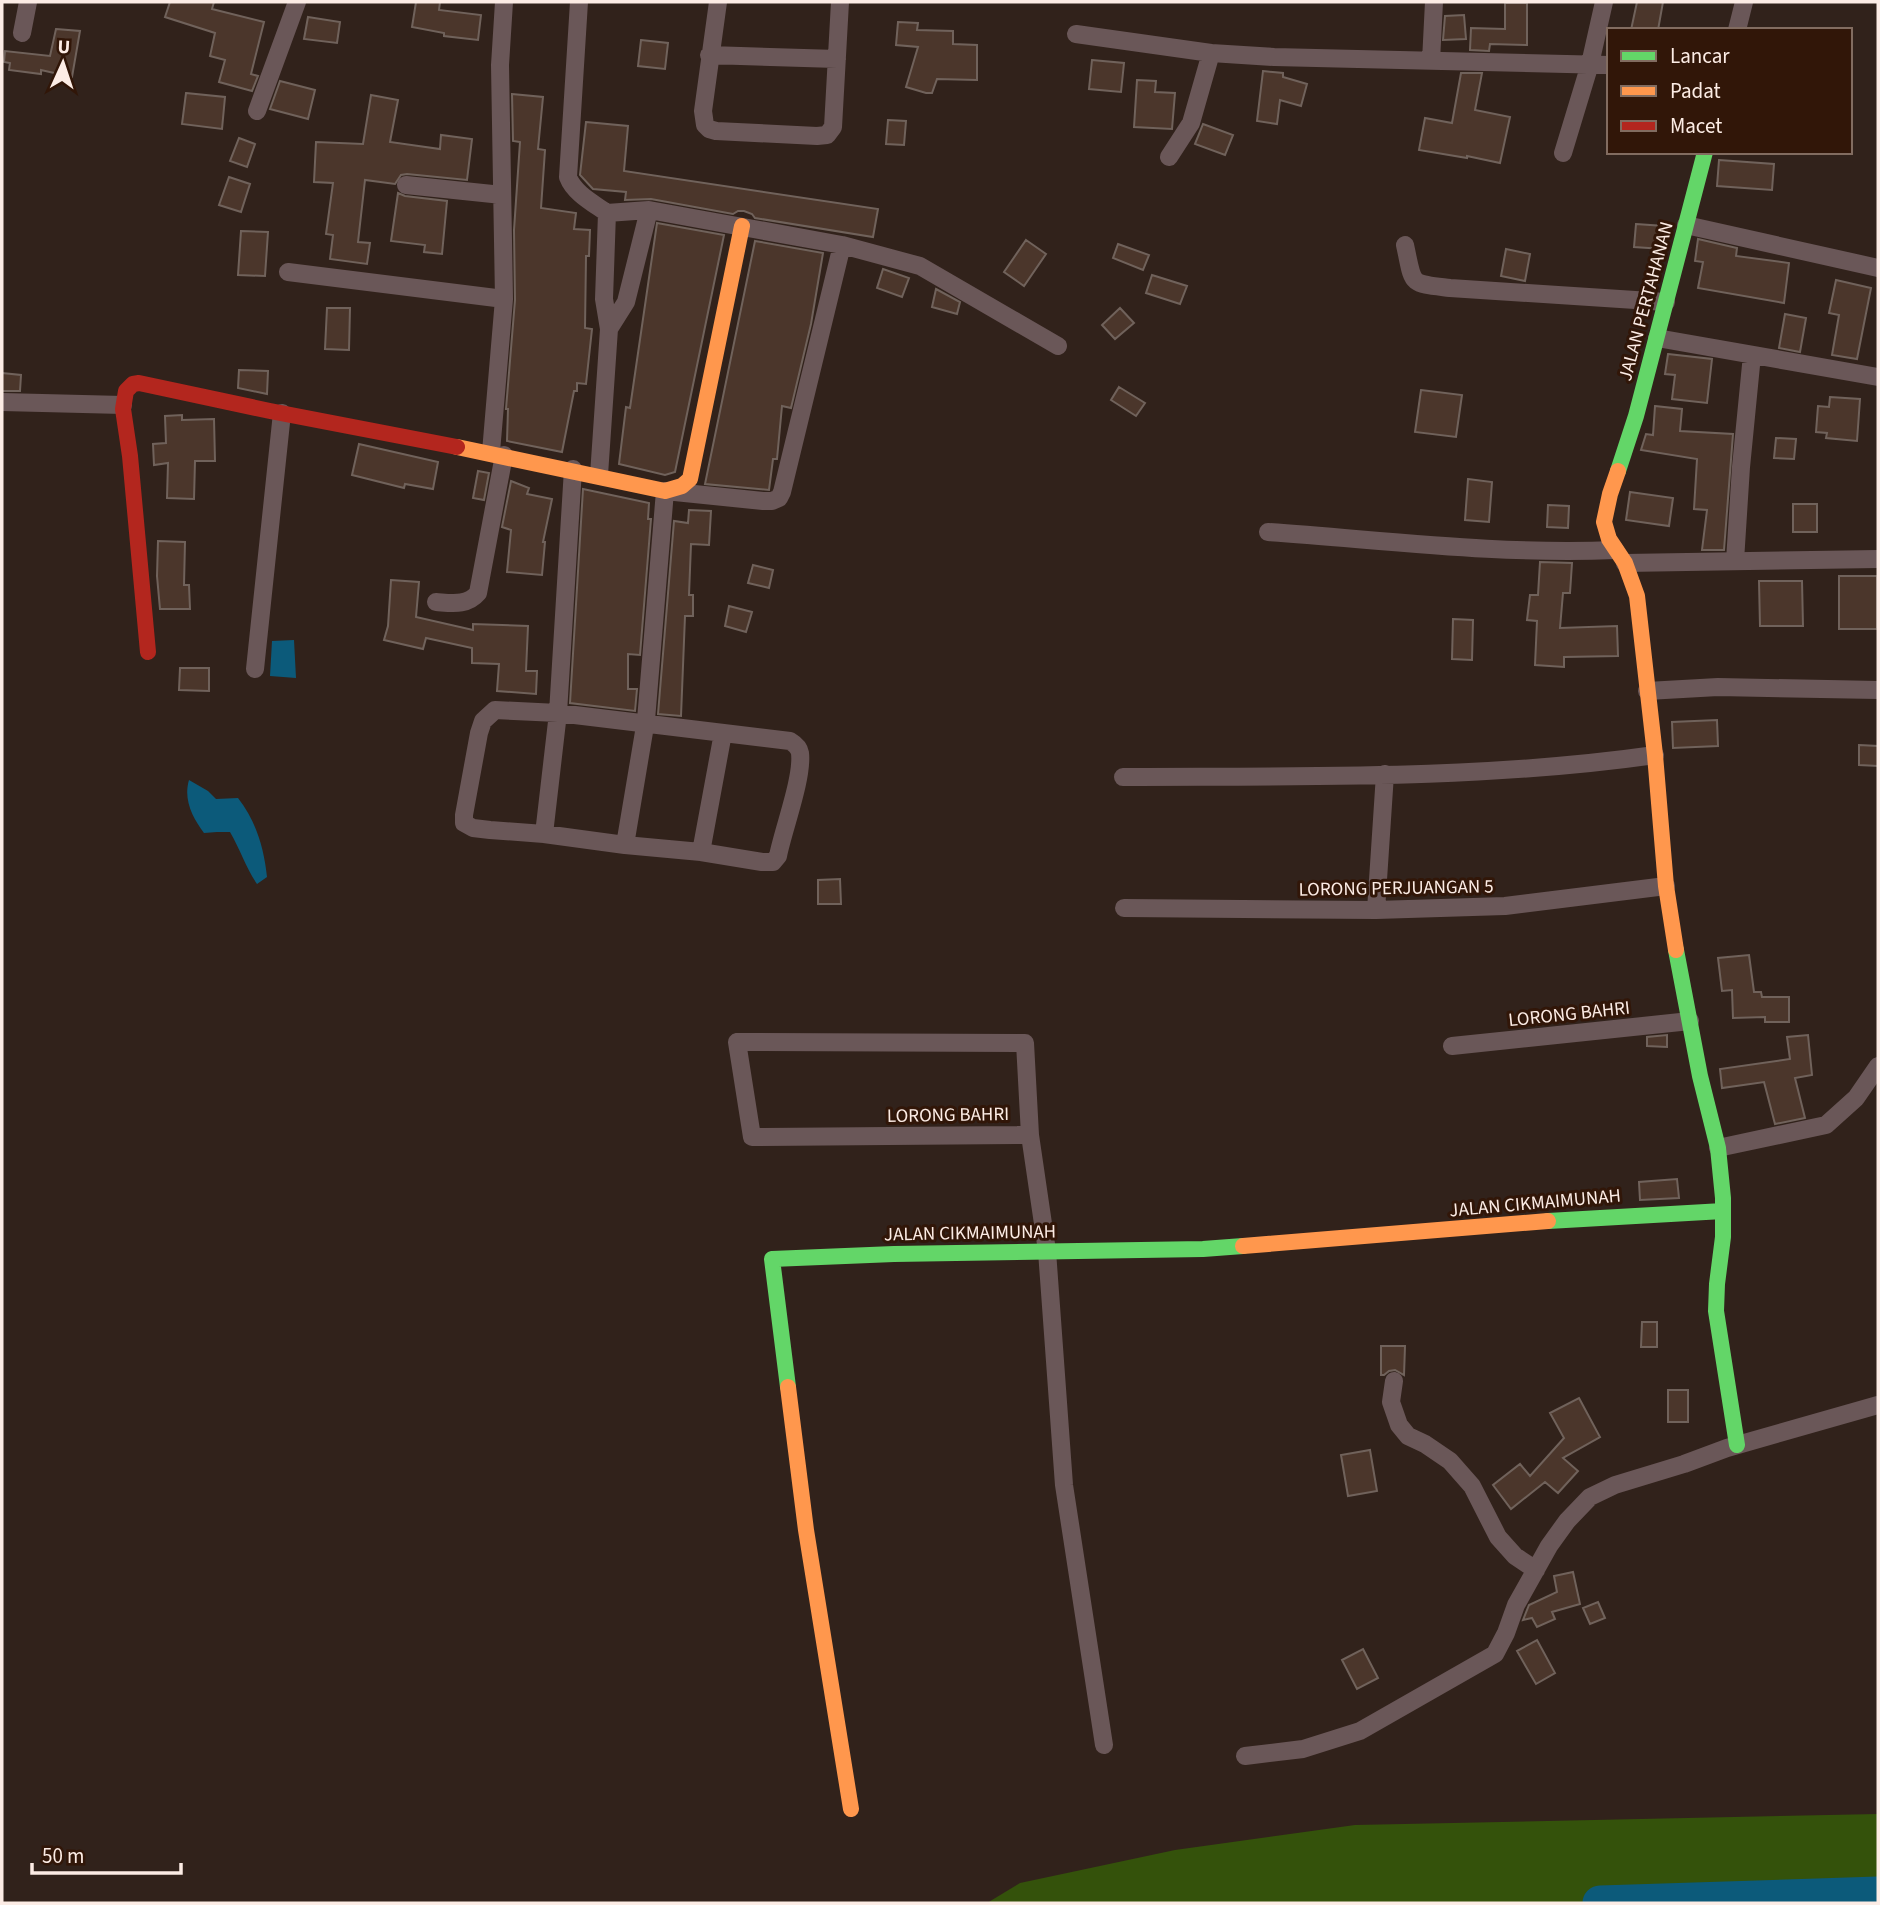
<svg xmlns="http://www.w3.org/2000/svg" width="1880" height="1905" viewBox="0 0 1880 1905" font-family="'Source Sans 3',sans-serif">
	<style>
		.green { fill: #34520b }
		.water { fill: #0c5a7a }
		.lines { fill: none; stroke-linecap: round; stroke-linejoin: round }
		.river { stroke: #0c5a7a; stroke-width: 35 }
		.building { fill: #4b362b; stroke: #70625b; stroke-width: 2 }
		.street { stroke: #6a5758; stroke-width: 18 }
		.fast { stroke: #63d668; stroke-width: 16 }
		.slow { stroke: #ff974d; stroke-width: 16 }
		.jam { stroke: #b3261e; stroke-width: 16 }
		.labels { text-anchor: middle; stroke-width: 6; stroke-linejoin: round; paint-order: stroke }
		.street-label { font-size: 19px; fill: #fcece5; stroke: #311608 }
	</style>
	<rect width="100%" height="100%" fill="#31221b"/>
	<!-- green -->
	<path class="green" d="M 1878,1814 L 1878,1903 L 987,1903 L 1020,1883 L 1175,1850 L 1355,1825 Z"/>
	<!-- water -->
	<path class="water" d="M 294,640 L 296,678 L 270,676 L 272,641 Z
		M 189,780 L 208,791 L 216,799 L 238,798 C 256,821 264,848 267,877 L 257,884 C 246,868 240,849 230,832 L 217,832 L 204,833 C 193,818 183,800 189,780 Z"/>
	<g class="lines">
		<!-- river -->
		<path class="river" d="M 1600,1903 L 1878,1894"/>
	</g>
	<!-- building -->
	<path class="building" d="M 170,2 L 214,2 L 212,9 L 264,22 L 251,74 L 258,76 L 252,91 L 219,82 L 225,60 L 210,56 L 215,33 L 165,17 Z
		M 416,2 L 440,2 L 439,10 L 481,15 L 478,40 L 444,36 L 444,33 L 412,27 Z
		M 1637,2 L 1663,2 L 1658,30 L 1631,30 Z
		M 1505,3 L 1527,3 L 1527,45 L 1490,44 L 1489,51 L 1470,50 L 1471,28 L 1505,29 Z
		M 1464,15 L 1466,39 L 1443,40 L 1445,16 Z
		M 308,17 L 340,22 L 337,43 L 304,39 Z
		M 898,22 L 918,23 L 917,30 L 953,31 L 953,44 L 977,45 L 977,80 L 937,79 L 932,93 L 926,93 L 906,87 L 918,47 L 896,45 Z
		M 56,29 L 80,31 L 72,77 L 41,70 L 41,74 L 9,70 L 10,63 L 4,62 L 5,51 L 50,56 Z
		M 641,40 L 668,43 L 665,69 L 638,66 Z
		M 1092,60 L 1124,63 L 1121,92 L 1089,89 Z
		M 1263,71 L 1283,73 L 1283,77 L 1307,84 L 1301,106 L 1280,100 L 1277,124 L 1257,121 Z
		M 1461,73 L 1482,73 L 1475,110 L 1510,117 L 1500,163 L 1467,156 L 1467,158 L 1419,150 L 1425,118 L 1452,123 Z
		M 1137,80 L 1156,81 L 1155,92 L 1175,93 L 1172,129 L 1134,127 Z
		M 280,81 L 315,90 L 308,119 L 270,109 Z
		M 186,93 L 225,97 L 222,129 L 182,124 Z
		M 512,94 L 543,97 L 538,149 L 545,150 L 541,208 L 576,213 L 574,229 L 590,230 L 589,256 L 586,256 L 585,328 L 592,329 L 586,384 L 577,383 L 577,391 L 574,391 L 562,452 L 507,441 L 508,409 L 506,409 L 515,300 L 514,230 L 520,142 L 513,141 Z
		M 371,95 L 398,100 L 390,142 L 440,149 L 441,135 L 472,139 L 467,180 L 407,174 L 401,175 L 395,184 L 365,180 L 358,242 L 370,243 L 367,264 L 330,259 L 333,235 L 326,234 L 333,183 L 314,182 L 316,142 L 363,144 Z
		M 888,120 L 906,121 L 904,145 L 886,144 Z
		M 586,122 L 628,126 L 624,171 L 878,209 L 873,237 L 755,218 L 752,214 L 744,211 L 738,211 L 733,214 L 651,199 L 625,200 L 626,192 L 593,189 L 580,175 Z
		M 1203,124 L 1233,135 L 1225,155 L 1195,144 Z
		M 239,138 L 255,144 L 247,167 L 230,161 Z
		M 1719,160 L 1774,164 L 1772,190 L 1717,186 Z
		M 229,177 L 250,184 L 241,212 L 219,205 Z
		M 398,193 L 405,196 L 447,201 L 442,254 L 424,252 L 425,245 L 391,241 Z
		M 657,223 L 724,235 L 675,472 L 665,475 L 619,464 L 626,407 L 630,408 Z
		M 1636,224 L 1664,226 L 1663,249 L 1634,247 Z
		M 241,231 L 268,232 L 265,276 L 238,275 Z
		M 1698,239 L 1737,248 L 1736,256 L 1789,263 L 1784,303 L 1698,288 L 1703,262 L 1695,261 Z
		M 1026,240 L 1046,254 L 1024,286 L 1004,272 Z
		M 755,241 L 823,253 L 811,324 L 791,408 L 782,406 L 777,459 L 773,459 L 769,490 L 705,484 Z
		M 1118,244 L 1149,255 L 1143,270 L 1113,258 Z
		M 1506,249 L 1530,254 L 1525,281 L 1501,276 Z
		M 883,269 L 909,278 L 902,297 L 877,288 Z
		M 1152,275 L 1187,286 L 1180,304 L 1146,293 Z
		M 1836,280 L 1871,288 L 1857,359 L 1832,355 L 1839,315 L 1829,313 Z
		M 936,289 L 960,302 L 957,314 L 932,307 Z
		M 327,308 L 350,308 L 349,350 L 325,349 Z
		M 1120,308 L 1134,323 L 1115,339 L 1102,325 Z
		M 1785,314 L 1806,318 L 1800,352 L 1779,348 Z
		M 1668,354 L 1712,359 L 1707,403 L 1672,399 L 1675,375 L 1665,374 Z
		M 239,370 L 268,371 L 267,394 L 238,388 Z
		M 2,373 L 21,375 L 20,391 L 2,391 Z
		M 1119,387 L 1145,403 L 1136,416 L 1111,400 Z
		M 1421,390 L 1462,395 L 1456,437 L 1415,432 Z
		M 1830,397 L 1860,399 L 1857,441 L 1826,438 L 1827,433 L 1816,432 L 1818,406 L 1829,407 Z
		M 1655,406 L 1682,409 L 1680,431 L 1733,434 L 1724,550 L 1702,550 L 1707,510 L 1694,509 L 1697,459 L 1641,450 L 1646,434 L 1653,435 Z
		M 182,415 L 182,420 L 214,419 L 215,461 L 195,461 L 194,499 L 167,498 L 168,463 L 154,465 L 153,444 L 166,443 L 165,416 Z
		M 1776,438 L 1796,439 L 1794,459 L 1774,458 Z
		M 359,444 L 438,462 L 433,489 L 405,484 L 404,488 L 352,475 Z
		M 478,471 L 489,473 L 484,500 L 473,498 Z
		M 1468,479 L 1492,482 L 1489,522 L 1465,520 Z
		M 511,481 L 529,488 L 527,494 L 552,499 L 543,542 L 545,542 L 542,575 L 507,572 L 511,530 L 502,527 Z
		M 583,489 L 649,503 L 648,519 L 651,519 L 640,655 L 628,654 L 628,689 L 637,689 L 635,711 L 570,703 Z
		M 1630,492 L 1673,498 L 1669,526 L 1626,520 Z
		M 1793,504 L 1817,504 L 1817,532 L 1793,532 Z
		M 1548,505 L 1569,506 L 1568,528 L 1547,527 Z
		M 689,510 L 711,511 L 709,545 L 691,544 L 689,595 L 693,595 L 693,616 L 685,616 L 681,716 L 658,714 L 674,521 L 688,523 Z
		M 158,541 L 185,542 L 184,585 L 189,585 L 190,609 L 160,609 L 157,576 Z
		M 1540,562 L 1572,563 L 1570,593 L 1563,593 L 1560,628 L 1617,626 L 1618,656 L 1564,657 L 1564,667 L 1535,665 L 1537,621 L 1527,620 L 1530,595 L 1538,595 Z
		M 753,565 L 773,570 L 769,588 L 748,583 Z
		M 1839,576 L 1877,576 L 1877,629 L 1839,629 Z
		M 391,580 L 419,582 L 416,617 L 473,630 L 473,624 L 528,626 L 526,671 L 537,671 L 536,694 L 497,691 L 499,664 L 472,663 L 472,648 L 426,638 L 423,649 L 384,640 L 388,626 Z
		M 1759,581 L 1802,581 L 1803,626 L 1760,626 Z
		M 729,606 L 752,612 L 746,632 L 725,626 Z
		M 1453,619 L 1473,620 L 1472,660 L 1452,659 Z
		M 180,668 L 209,668 L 209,691 L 179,690 Z
		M 1717,720 L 1718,746 L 1673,748 L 1672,722 Z
		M 1859,745 L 1878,746 L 1878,766 L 1859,765 Z
		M 840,879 L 841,904 L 818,904 L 818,880 Z
		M 1749,955 L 1754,992 L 1761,992 L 1762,997 L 1789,997 L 1789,1022 L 1765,1022 L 1765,1017 L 1733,1018 L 1732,990 L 1722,991 L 1718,958 Z
		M 1667,1035 L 1667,1047 L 1647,1046 L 1647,1037 Z
		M 1808,1035 L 1812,1075 L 1795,1078 L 1805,1118 L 1775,1124 L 1764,1082 L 1722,1088 L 1720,1069 L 1790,1059 L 1787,1037 Z
		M 1677,1179 L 1679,1198 L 1640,1200 L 1639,1182 Z
		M 1642,1322 L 1657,1322 L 1657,1347 L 1641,1347 Z
		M 1381,1346 L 1405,1346 L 1404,1375 L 1395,1370 L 1389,1371 L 1384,1375 L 1381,1375 Z
		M 1668,1390 L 1688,1390 L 1688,1422 L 1668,1422 Z
		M 1579,1398 L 1600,1437 L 1563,1458 L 1578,1471 L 1558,1493 L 1545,1482 L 1511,1509 L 1493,1485 L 1520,1464 L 1530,1476 L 1564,1438 L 1550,1413 Z
		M 1370,1450 L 1377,1491 L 1348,1496 L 1341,1455 Z
		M 1573,1572 L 1580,1604 L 1552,1612 L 1555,1619 L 1537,1627 L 1532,1618 L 1523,1620 L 1529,1605 L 1557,1592 L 1554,1576 Z
		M 1598,1602 L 1605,1618 L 1590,1624 L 1583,1608 Z
		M 1537,1640 L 1555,1673 L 1536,1684 L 1517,1651 Z
		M 1363,1649 L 1378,1678 L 1357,1689 L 1342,1660 Z"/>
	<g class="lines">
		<!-- street -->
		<path class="street" d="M 579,2 L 568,177 C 574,193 593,203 607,213 L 604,299 L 609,329 L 599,475
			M 718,2 L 703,111 L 705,125 L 709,129 L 716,131 L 817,136 L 827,135 L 833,127 L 840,2
			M 1737,30 L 1744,2
			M 22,33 L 28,2
			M 1076,34 L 1211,53
			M 709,55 L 837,59
			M 1431,61 L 1434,2
			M 257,111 L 297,2
			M 1563,153 L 1590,64 L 1604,2
			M 1169,157 L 1191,123 L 1211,53 L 1274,57 L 1609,65
			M 406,185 L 502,195
			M 607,213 L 649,210 L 842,245 L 782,492 L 779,498 L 772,501 L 763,501 L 665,491 L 646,720 L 625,845
			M 1686,225 L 1878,268
			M 842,245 L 920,266 L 1058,346
			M 1405,245 C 1414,286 1408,283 1450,288 L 1666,302
			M 288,272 L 504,299
			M 609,329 L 626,302 L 649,210
			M 1657,338 L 1878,377
			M 2,402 L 123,405
			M 491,452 L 504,299 L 500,65 L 504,2
			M 1268,532 C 1384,540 1500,555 1615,550
			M 1735,561 L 1741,467 L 1752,355
			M 1625,563 L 1878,559
			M 436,602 C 452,603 467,606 478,593 L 504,455
			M 255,669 L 282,413
			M 1647,691 L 1718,687 L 1878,690
			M 495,710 L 558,713 L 790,741 C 795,744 799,747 800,753 C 803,778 783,830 778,856 L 773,862 L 762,862 L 701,852 L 625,845 L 544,834 L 490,830 L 473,828 L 464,823 L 464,815 L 479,733 L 483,721 Z
			M 1123,777 C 1300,776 1479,780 1655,755
			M 544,834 L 558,713 L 573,469
			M 701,852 L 723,733
			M 1124,908 L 1376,910 L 1505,906 L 1666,886
			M 1376,910 L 1385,774
			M 737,1042 L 1025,1043 L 1030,1135 L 752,1137 Z
			M 1452,1046 L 1690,1021
			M 1030,1135 L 1047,1251 L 1064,1485 L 1104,1745
			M 1718,1148 L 1826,1125 L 1856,1098 L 1878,1066
			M 1394,1381 L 1391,1402 L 1399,1425 L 1408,1436 L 1425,1444 L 1450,1461 L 1472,1486 L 1498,1537 L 1515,1556 L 1536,1570
			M 1245,1756 L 1303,1749 L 1360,1731 L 1495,1654 L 1506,1633 L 1516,1605 L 1549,1546 L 1567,1521 L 1590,1497 L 1615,1485 L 1684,1464 L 1727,1448 L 1878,1405"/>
		<!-- fast -->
		<path class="fast" d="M 1618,471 L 1636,416 L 1705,152
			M 1676,950 L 1700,1076 L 1718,1148 L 1723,1198 L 1723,1237 L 1717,1284 L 1716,1311 L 1737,1445
			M 1548,1221 L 1723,1211
			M 788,1387 L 772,1259 L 894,1254 L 1203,1249 L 1243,1246"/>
		<!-- slow -->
		<path class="slow" d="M 457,447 L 665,491 L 682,486 L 690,479 L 742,226
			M 1618,471 L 1610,494 L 1604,522 L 1609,539 L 1625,563 L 1637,596 L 1655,755 L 1666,886 L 1676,950
			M 1243,1246 L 1548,1221
			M 788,1387 L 806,1530 L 851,1809"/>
		<!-- jam -->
		<path class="jam" d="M 148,652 L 130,456 L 123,409 L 126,391 L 133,384 L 139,383 L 270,411 L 457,447"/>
	</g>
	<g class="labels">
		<!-- street labels -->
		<g class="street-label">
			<text transform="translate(1645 301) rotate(-75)" y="7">JALAN PERTAHANAN</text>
			<text transform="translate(1396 887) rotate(-1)" y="7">LORONG PERJUANGAN 5</text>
			<text transform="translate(1569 1013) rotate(-6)" y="7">LORONG BAHRI</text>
			<text transform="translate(948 1114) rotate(-1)" y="7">LORONG BAHRI</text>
			<text transform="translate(1535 1202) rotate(-5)" y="7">JALAN CIKMAIMUNAH</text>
			<text transform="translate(970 1232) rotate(-1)" y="7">JALAN CIKMAIMUNAH</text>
		</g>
	</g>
	<!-- border -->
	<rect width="1880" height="1905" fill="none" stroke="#fcece5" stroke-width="7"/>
	<!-- legend -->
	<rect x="1607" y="28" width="245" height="126" fill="#311608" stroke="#826c60" stroke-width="2"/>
	<rect x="1621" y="51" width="35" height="10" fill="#63d668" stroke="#826c60" stroke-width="2"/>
	<text x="1670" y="63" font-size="21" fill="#fcece5">Lancar</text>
	<rect x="1621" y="86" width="35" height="10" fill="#ff974d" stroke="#826c60" stroke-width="2"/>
	<text x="1670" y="98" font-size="21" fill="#fcece5">Padat</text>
	<rect x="1621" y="121" width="35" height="10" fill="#b3261e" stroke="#826c60" stroke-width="2"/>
	<text x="1670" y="133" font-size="21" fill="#fcece5">Macet</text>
	<!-- north arrow -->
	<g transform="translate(63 63) rotate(3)" stroke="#311608" stroke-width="5" paint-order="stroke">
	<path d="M0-5L12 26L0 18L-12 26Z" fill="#fcece5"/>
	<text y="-10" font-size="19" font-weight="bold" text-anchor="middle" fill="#fcece5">U</text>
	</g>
	<!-- scale -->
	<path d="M32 1863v10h149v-10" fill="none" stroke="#fcece5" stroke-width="3.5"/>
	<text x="42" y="1863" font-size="21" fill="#fcece5" stroke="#311608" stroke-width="5" paint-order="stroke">50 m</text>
</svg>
